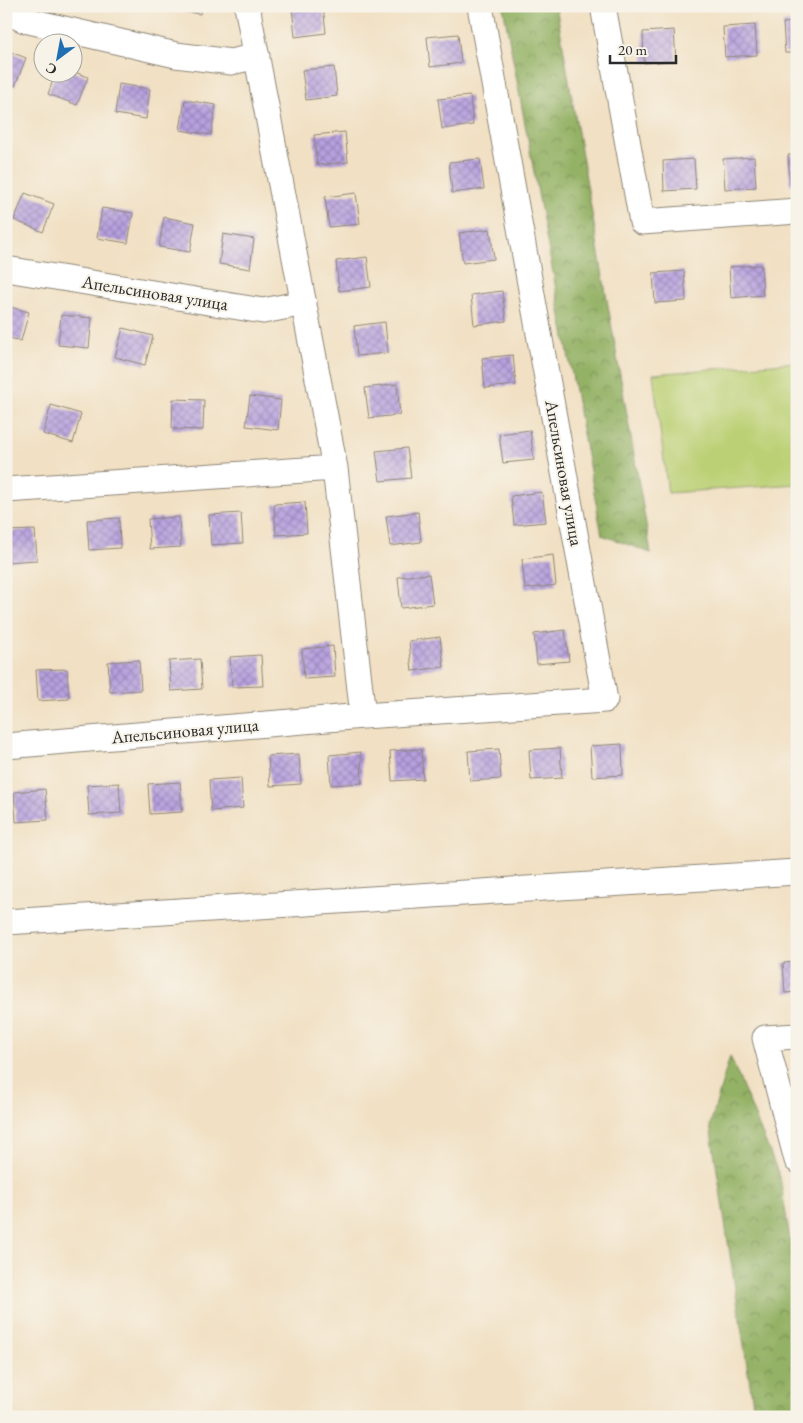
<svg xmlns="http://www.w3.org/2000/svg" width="803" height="1423" viewBox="0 0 803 1423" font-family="'EB Garamond',serif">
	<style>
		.green { fill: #bbd074; stroke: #737e50 }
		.forest { fill: url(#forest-crowns); stroke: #606e48 }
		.building { fill: url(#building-cross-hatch) }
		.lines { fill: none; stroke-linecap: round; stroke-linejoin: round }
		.street-casing { stroke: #8e8677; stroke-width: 27 }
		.street { stroke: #fff; stroke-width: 25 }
		.labels { text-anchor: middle; stroke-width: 4; stroke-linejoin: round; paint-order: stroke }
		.street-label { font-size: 18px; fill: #2b2b2b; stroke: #f7f3e8 }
	</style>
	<defs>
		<pattern id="forest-crowns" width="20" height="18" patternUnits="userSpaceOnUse" patternTransform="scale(1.25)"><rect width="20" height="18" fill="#94b266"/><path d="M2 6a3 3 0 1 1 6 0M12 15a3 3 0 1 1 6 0" fill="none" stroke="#799154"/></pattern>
		<pattern id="building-cross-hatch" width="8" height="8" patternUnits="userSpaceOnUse" patternTransform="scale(1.25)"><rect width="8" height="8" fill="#b7a0df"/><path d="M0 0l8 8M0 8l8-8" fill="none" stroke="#9583b5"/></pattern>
	</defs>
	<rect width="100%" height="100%" fill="#f7f3e8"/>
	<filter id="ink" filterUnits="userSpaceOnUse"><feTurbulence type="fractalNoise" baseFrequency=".02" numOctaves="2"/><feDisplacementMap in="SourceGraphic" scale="10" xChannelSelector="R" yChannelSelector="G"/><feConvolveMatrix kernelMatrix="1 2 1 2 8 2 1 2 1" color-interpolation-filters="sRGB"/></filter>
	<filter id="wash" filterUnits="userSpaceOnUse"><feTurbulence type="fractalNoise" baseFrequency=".0096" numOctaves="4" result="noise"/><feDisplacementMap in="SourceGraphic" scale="20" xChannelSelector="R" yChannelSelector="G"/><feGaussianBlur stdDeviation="1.12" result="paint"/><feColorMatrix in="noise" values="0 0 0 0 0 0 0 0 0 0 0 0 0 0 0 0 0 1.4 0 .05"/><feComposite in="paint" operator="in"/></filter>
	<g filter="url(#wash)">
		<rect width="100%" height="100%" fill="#f1e0c3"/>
		<!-- green -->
		<path class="green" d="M 797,362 L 797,484 L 668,493 L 653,374 Z"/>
		<!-- forest -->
		<path class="forest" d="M 503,6 L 556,6 L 651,553 L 602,535 Z
			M 730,1056 L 780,1177 L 797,1283 L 797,1417 L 755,1417 L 710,1125 Z"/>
		<g id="blocks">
			<!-- building -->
			<path class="building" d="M 170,6 L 202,6 L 200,14 L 169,9 Z
				M 323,6 L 326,33 L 295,37 L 292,7 Z
				M 797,22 L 797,53 L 785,53 L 783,23 Z
				M 755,25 L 757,55 L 725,57 L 723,27 Z
				M 674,30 L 676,61 L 644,63 L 643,32 Z
				M 458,34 L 461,63 L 430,67 L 427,37 Z
				M 6,50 L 26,58 L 15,86 L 6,83 Z
				M 334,67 L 337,96 L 306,100 L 302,70 Z
				M 72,71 L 88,77 L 77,105 L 48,94 L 56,72 Z
				M 119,84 L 150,89 L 146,119 L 115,114 Z
				M 470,96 L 473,125 L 442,129 L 438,99 Z
				M 185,100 L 216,105 L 211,135 L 180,130 Z
				M 345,132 L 348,162 L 317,165 L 314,135 Z
				M 788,155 L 797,155 L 797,185 L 790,185 Z
				M 754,157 L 756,187 L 725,189 L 723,159 Z
				M 480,159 L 484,189 L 452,193 L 449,162 Z
				M 694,159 L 696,189 L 664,191 L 663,161 Z
				M 25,193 L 54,204 L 43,232 L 14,220 Z
				M 356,193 L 360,224 L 329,227 L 325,197 Z
				M 102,208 L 133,213 L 128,243 L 97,238 Z
				M 164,217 L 195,223 L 190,252 L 159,247 Z
				M 490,229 L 494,259 L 463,263 L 459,233 Z
				M 223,234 L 254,239 L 250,269 L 219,264 Z
				M 367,257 L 371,287 L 339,291 L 336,261 Z
				M 761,265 L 763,295 L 731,298 L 729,267 Z
				M 684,271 L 686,301 L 655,303 L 653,273 Z
				M 502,291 L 506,321 L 474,325 L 471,295 Z
				M 6,306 L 29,312 L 21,341 L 6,337 Z
				M 61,315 L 92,318 L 89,348 L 58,345 Z
				M 385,322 L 388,353 L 357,356 L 354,326 Z
				M 123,328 L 153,336 L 145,365 L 115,357 Z
				M 513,355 L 516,385 L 485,388 L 482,358 Z
				M 397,384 L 400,415 L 369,418 L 365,388 Z
				M 250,396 L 281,400 L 278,430 L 246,426 Z
				M 173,399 L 204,400 L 203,430 L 172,429 Z
				M 51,405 L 81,414 L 73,443 L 43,434 Z
				M 530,430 L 534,460 L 503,463 L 499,434 Z
				M 407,448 L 411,478 L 380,481 L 376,451 Z
				M 542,492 L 546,522 L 514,525 L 511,496 Z
				M 305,502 L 307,533 L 276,535 L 274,504 Z
				M 418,512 L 421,542 L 390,546 L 386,516 Z
				M 241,513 L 243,543 L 211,545 L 209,515 Z
				M 179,517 L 181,547 L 150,549 L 148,519 Z
				M 119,518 L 120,548 L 89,550 L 87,520 Z
				M 35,530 L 37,560 L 6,562 L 6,531 Z
				M 553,555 L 556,585 L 525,589 L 522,559 Z
				M 429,574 L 433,604 L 401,608 L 398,577 Z
				M 565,630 L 569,661 L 537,664 L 534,634 Z
				M 440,637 L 444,667 L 412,671 L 409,641 Z
				M 333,646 L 335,677 L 304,679 L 302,649 Z
				M 261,655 L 263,686 L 232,687 L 230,657 Z
				M 200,659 L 202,689 L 171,691 L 169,661 Z
				M 139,660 L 141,690 L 110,692 L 108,662 Z
				M 67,669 L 69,699 L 38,701 L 36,670 Z
				M 622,744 L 623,775 L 592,777 L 590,746 Z
				M 560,748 L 562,778 L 531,780 L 529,750 Z
				M 421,749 L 423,779 L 392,781 L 390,751 Z
				M 499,749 L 501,779 L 470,781 L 468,751 Z
				M 361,752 L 362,783 L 331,785 L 329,755 Z
				M 299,754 L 301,784 L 270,786 L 268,756 Z
				M 241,778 L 243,808 L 211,811 L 209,780 Z
				M 180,782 L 182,812 L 150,814 L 148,784 Z
				M 119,783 L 121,813 L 89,815 L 87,785 Z
				M 45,789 L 48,820 L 16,822 L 14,792 Z
				M 797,962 L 797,992 L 785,993 L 783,963 Z"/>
		</g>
	</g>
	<g filter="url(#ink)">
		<use href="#blocks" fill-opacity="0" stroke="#8e8677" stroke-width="1"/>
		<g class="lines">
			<defs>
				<path id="street" d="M 247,6 L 335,468 L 363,716
					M 603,6 L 642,222 L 797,211
					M 6,12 L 25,20 L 176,55 L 231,62 L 257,56
					M 6,269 L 263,311 L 304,303
					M 6,490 L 335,468
					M 6,746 L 363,716 L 605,700 L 480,6
					M 6,922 L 797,872
					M 797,1036 L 765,1038 L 797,1160"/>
			</defs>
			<!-- street casing -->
			<use href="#street" class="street-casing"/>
			<!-- street -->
			<use href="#street" class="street"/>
		</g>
	</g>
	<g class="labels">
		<!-- street labels -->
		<g class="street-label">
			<text transform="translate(155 293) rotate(9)" y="6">Апельсиновая улица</text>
			<text transform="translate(564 473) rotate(80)" y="6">Апельсиновая улица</text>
			<text transform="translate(185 731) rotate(-5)" y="6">Апельсиновая улица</text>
		</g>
	</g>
	<!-- margin -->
	<rect width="803" height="1423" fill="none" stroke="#f7f3e8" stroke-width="25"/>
	<!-- north arrow -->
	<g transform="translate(58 58) rotate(212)"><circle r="24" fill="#f7f3e8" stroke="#a5a39c"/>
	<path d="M0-4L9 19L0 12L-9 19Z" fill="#1f6fb2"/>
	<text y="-8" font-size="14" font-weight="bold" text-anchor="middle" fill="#2b2b2b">С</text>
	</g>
	<!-- scale -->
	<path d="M610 55v8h66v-8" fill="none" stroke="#2b2b2b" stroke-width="2.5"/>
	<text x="618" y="55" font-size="15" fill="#2b2b2b" stroke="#f7f3e8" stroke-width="4" paint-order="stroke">20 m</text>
</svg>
